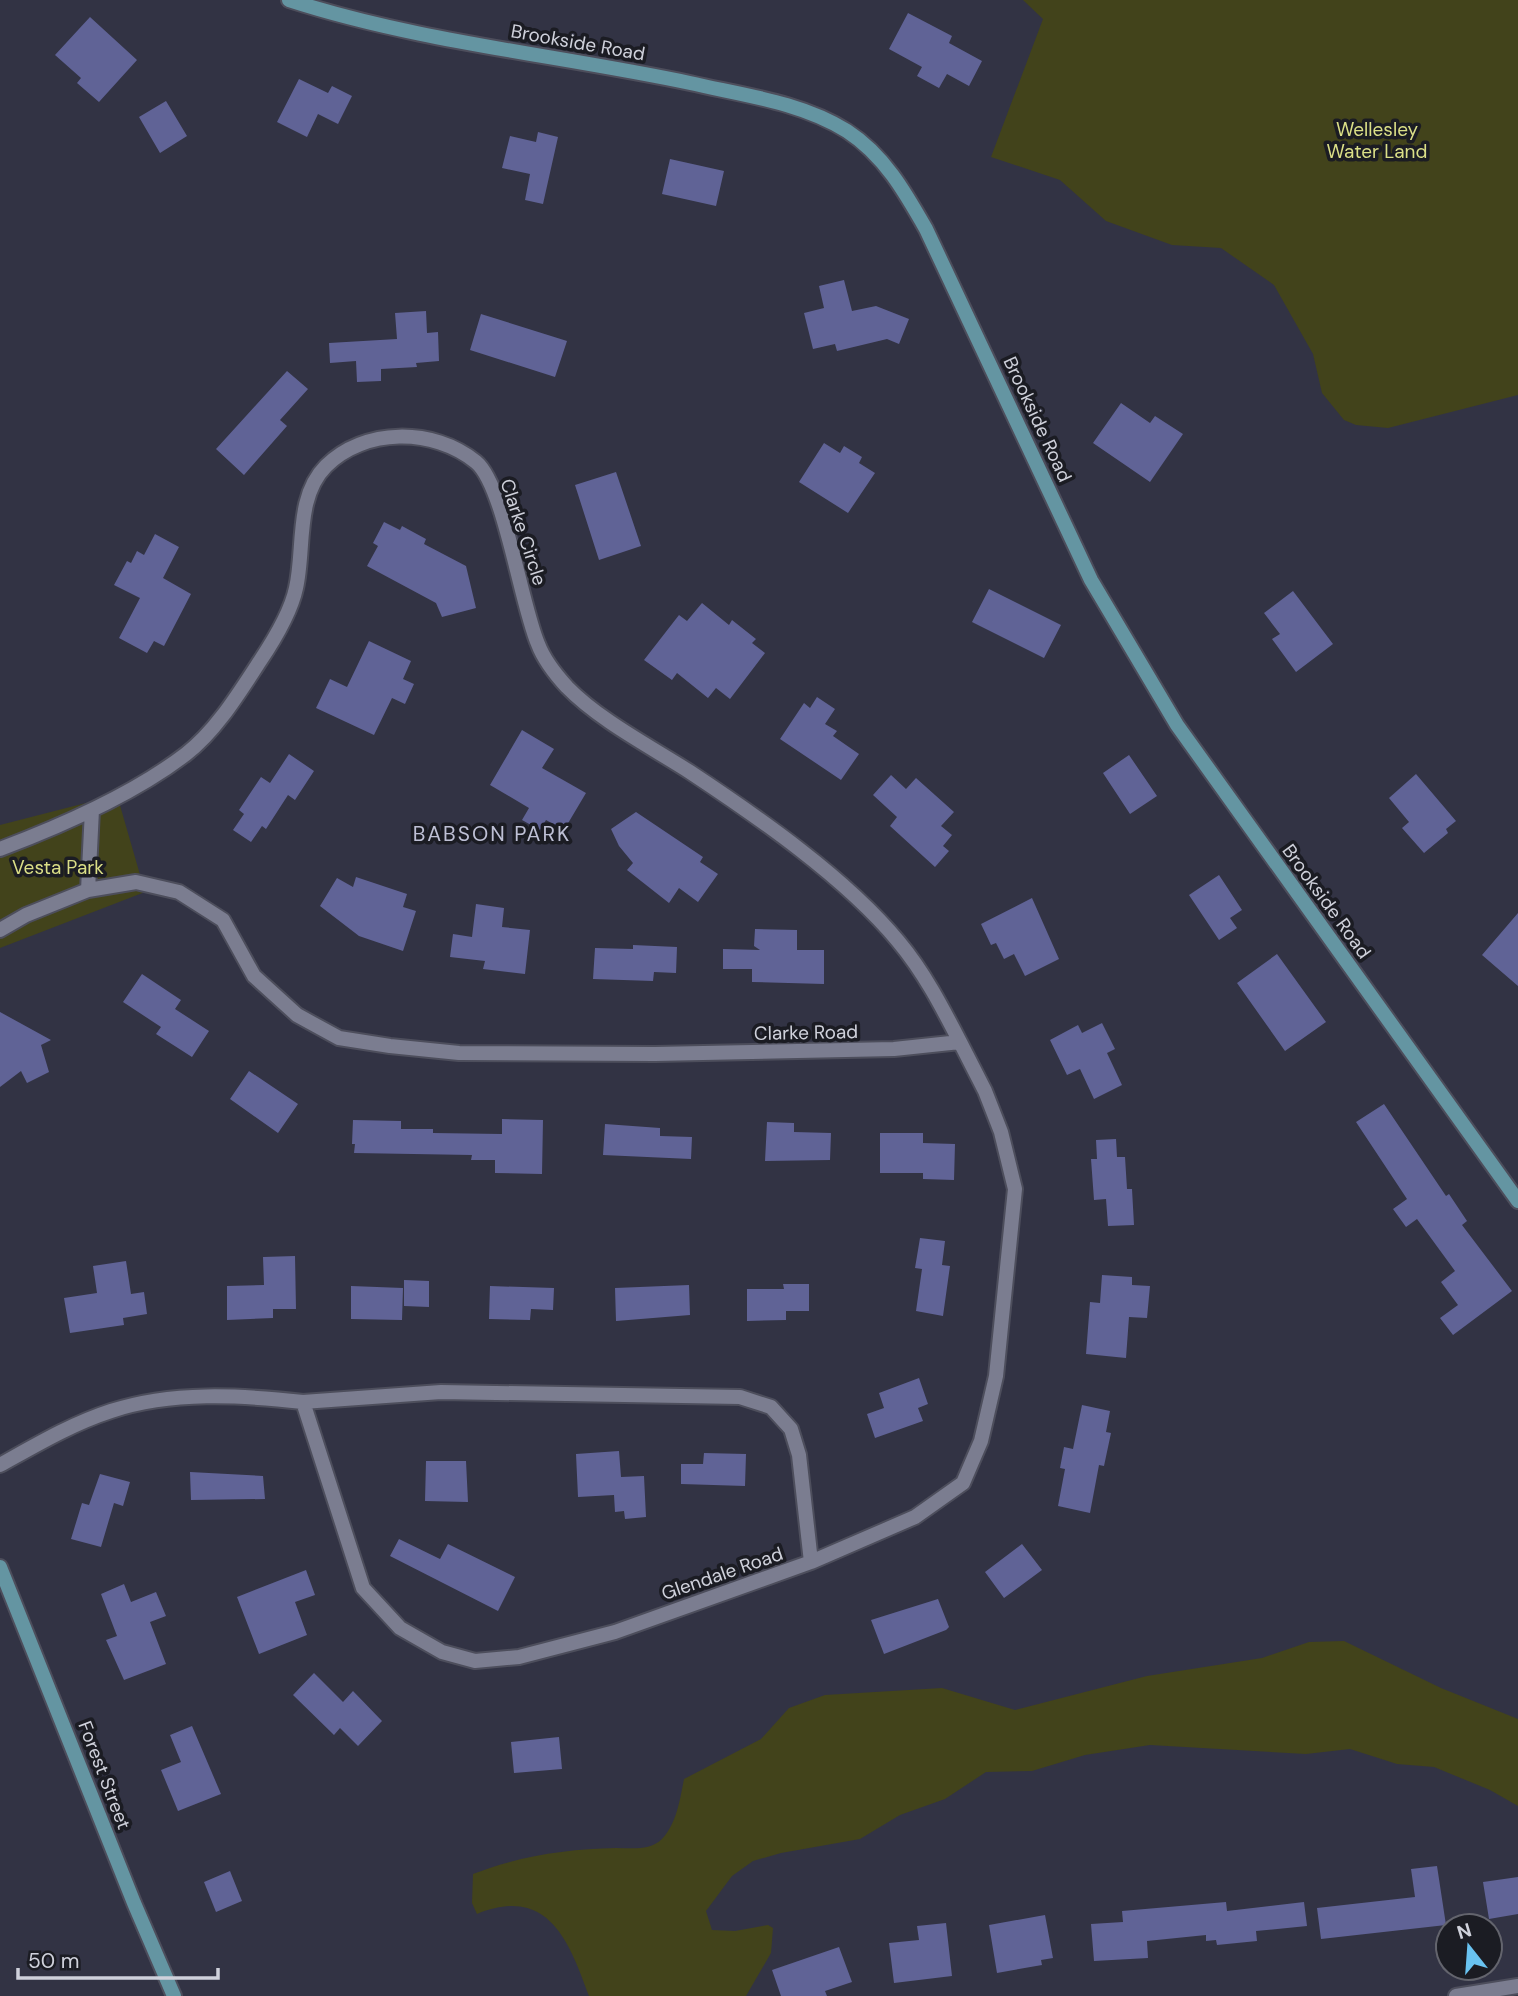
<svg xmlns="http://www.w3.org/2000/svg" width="1518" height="1996" viewBox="0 0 1518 1996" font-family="'DM Sans',sans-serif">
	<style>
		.green { fill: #42431b }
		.building { fill: #606396 }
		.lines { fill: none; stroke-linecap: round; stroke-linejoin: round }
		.street-casing { stroke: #4d4e5c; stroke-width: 18 }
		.secondary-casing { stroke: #4d4e5c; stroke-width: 18 }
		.street { stroke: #7b7d90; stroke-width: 14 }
		.secondary { stroke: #6495a2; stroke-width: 14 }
		.labels { text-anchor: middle; stroke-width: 7; stroke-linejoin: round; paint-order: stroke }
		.street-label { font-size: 19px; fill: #cfd1db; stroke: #1b1c23 }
		.park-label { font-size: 19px; fill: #dbdf87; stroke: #1b1c23 }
		.neighbourhood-label { font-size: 21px; letter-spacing: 2px; fill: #bec0d5; stroke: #1b1c23 }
	</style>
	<rect width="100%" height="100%" fill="#323344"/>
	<!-- green -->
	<path class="green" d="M 1023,0 L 1518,0 L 1518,395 L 1388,428 L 1356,425 L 1344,420 L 1322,393 L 1313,354 L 1274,285 L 1221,248 L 1172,245 L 1106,221 L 1060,180 L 991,157 L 1043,19 Z
		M 117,795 L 145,892 L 0,948 L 0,825 Z
		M 1344,1641 L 1441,1688 L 1518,1719 L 1518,1806 L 1490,1790 L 1434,1767 L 1397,1764 L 1350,1749 L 1306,1754 L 1150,1745 L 1085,1755 L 1032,1771 L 986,1772 L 945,1799 L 900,1815 L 860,1839 L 781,1853 L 753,1861 L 732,1876 L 706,1911 L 712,1930 L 735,1931 L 768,1925 L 773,1928 L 771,1953 L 746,1996 L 589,1996 C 569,1941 548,1885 477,1914 L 472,1903 L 473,1874 C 519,1856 567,1849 616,1848 C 631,1848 650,1851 662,1839 C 677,1823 680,1799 684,1779 L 761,1739 L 789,1708 L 825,1695 L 942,1688 L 1015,1710 L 1147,1676 L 1262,1658 L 1309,1642 Z"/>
	<!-- building -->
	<path class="building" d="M 908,13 L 952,36 L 949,43 L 982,61 L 969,86 L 947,74 L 939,88 L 917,76 L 922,67 L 889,49 Z
		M 90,17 L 137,60 L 99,102 L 77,83 L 81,78 L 55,55 Z
		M 299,79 L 328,93 L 332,86 L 352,96 L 338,124 L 318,114 L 307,137 L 277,122 Z
		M 166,101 L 187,136 L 160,153 L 139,117 Z
		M 538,132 L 558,137 L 543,204 L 525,200 L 530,174 L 502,168 L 510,136 L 536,142 Z
		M 670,159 L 724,171 L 716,206 L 662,194 Z
		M 844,280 L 852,311 L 876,306 L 909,319 L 899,344 L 887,339 L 837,351 L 835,344 L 813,349 L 804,313 L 824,308 L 819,286 Z
		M 426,311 L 427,333 L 438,332 L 439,361 L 416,363 L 417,367 L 381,369 L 381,381 L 357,382 L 356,361 L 330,363 L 329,343 L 397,339 L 395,313 Z
		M 481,314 L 567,341 L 555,377 L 470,350 Z
		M 287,371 L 308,389 L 280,420 L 287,426 L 244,475 L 216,449 Z
		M 1121,403 L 1150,423 L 1155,416 L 1183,434 L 1150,482 L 1093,443 Z
		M 824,443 L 840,453 L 844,446 L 862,457 L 859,463 L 875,473 L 848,513 L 799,482 Z
		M 616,472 L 641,546 L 599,560 L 575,485 Z
		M 384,522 L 400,530 L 402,526 L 426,539 L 424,544 L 466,566 L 476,608 L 442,617 L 436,603 L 367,566 L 378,546 L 373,543 Z
		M 155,534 L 179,547 L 163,578 L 191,594 L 164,646 L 154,641 L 147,653 L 119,638 L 140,598 L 114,585 L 127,561 L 131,563 L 137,551 L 144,555 Z
		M 989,589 L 1061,625 L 1044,658 L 972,622 Z
		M 1293,591 L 1333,644 L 1296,672 L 1272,639 L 1280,634 L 1264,613 Z
		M 702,603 L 729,625 L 732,620 L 756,639 L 752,643 L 765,653 L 730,699 L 716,688 L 708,698 L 677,673 L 672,680 L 644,660 L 679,615 L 687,621 Z
		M 369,641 L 411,661 L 403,679 L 414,684 L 405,704 L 392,698 L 374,735 L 316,708 L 330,679 L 347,687 Z
		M 817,697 L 835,709 L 825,724 L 837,731 L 833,736 L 859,754 L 841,780 L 780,739 L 804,703 L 810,708 Z
		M 522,730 L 554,749 L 542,768 L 586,793 L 564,830 L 546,820 L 540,830 L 522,820 L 529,808 L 490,785 Z
		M 289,754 L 314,771 L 295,800 L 288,795 L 266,829 L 262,826 L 251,842 L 233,830 L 244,814 L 239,810 L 261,777 L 270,783 Z
		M 1129,755 L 1157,796 L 1130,814 L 1103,773 Z
		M 1416,774 L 1456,821 L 1446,829 L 1448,833 L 1424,853 L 1402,828 L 1409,822 L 1389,798 Z
		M 891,775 L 906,789 L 916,778 L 954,812 L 941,826 L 952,835 L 943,846 L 949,851 L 935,867 L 890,826 L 897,817 L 873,795 Z
		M 636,812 L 703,857 L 700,862 L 718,874 L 698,902 L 679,888 L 669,903 L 627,870 L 633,863 L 619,846 L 611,829 Z
		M 1219,875 L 1242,910 L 1230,918 L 1237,928 L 1219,940 L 1189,895 Z
		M 356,877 L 407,894 L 403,907 L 416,911 L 403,951 L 359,936 L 320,906 L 337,878 L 353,887 Z
		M 1032,898 L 1059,959 L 1025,976 L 1014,954 L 1004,959 L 996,943 L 991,945 L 981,924 Z
		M 476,904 L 504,908 L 502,927 L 530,930 L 525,974 L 483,969 L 485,961 L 450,957 L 453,934 L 472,937 Z
		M 1518,913 L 1518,986 L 1482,955 Z
		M 755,929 L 797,930 L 797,950 L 824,950 L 824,984 L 752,982 L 752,969 L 723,969 L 723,949 L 760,950 L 754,946 Z
		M 633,945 L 677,947 L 676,973 L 654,972 L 653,981 L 593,979 L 595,948 L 633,949 Z
		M 1277,954 L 1326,1022 L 1285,1051 L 1237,983 Z
		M 142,974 L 181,1000 L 175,1009 L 209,1031 L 192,1057 L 156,1034 L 161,1027 L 123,1002 Z
		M 0,1012 L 51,1040 L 41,1045 L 49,1072 L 27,1083 L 21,1071 L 0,1087 Z
		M 1102,1023 L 1115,1049 L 1107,1053 L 1122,1085 L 1094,1099 L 1080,1069 L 1067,1075 L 1050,1040 L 1078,1025 L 1082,1033 Z
		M 249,1071 L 298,1104 L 278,1133 L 230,1099 Z
		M 1384,1104 L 1446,1196 L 1449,1194 L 1467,1221 L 1462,1225 L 1512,1291 L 1453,1335 L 1440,1318 L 1458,1305 L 1441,1282 L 1455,1271 L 1417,1219 L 1406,1227 L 1393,1209 L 1407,1199 L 1356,1122 Z
		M 502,1119 L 543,1120 L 542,1174 L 495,1173 L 495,1160 L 471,1160 L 472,1155 L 354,1153 L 355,1144 L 352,1144 L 353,1120 L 401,1121 L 401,1129 L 433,1129 L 433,1133 L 502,1134 Z
		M 767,1122 L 794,1123 L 794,1132 L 831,1133 L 830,1160 L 765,1161 Z
		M 605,1124 L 660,1128 L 660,1136 L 692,1137 L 691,1159 L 603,1155 Z
		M 880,1133 L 923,1133 L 923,1143 L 955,1144 L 954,1180 L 923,1179 L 923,1173 L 880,1173 Z
		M 1116,1139 L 1117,1157 L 1125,1157 L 1127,1189 L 1132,1189 L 1134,1225 L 1108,1226 L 1106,1199 L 1094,1200 L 1091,1159 L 1097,1159 L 1096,1140 Z
		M 920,1238 L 945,1241 L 942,1265 L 950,1266 L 943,1316 L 916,1311 L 922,1269 L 915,1268 Z
		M 295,1256 L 296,1309 L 273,1309 L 273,1318 L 227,1320 L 227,1286 L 264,1285 L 263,1257 Z
		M 126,1261 L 131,1294 L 144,1292 L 147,1314 L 123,1318 L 124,1325 L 70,1333 L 64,1298 L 97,1293 L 93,1266 Z
		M 1102,1275 L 1132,1277 L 1132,1285 L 1150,1286 L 1147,1318 L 1129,1317 L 1126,1358 L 1086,1354 L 1090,1302 L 1100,1303 Z
		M 404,1280 L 429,1281 L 429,1307 L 404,1306 Z
		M 783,1284 L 809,1284 L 809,1311 L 786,1311 L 786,1320 L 747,1321 L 747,1289 L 784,1289 Z
		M 689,1285 L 690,1315 L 616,1321 L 615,1288 Z
		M 351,1286 L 403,1288 L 402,1320 L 351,1319 Z
		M 490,1286 L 554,1288 L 553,1310 L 531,1309 L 530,1320 L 489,1319 Z
		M 919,1378 L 928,1404 L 918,1408 L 923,1421 L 875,1438 L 867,1414 L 884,1408 L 879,1393 Z
		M 1082,1405 L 1110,1411 L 1106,1432 L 1111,1433 L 1104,1466 L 1099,1465 L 1090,1513 L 1058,1506 L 1065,1469 L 1060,1468 L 1064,1447 L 1073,1449 Z
		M 619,1451 L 621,1477 L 644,1476 L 646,1517 L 625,1519 L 624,1511 L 615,1512 L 614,1495 L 578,1497 L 576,1454 Z
		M 704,1453 L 746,1454 L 745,1486 L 681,1484 L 681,1464 L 703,1464 Z
		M 426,1461 L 466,1461 L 468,1502 L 425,1501 Z
		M 190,1472 L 263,1476 L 265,1499 L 191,1500 Z
		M 100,1474 L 130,1482 L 123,1506 L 114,1503 L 101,1547 L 71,1539 L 82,1503 L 89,1505 Z
		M 399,1539 L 440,1559 L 448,1544 L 515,1577 L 498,1611 L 390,1556 Z
		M 1022,1544 L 1042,1570 L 1004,1598 L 985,1572 Z
		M 306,1570 L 315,1595 L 295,1602 L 307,1635 L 259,1654 L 237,1597 Z
		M 124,1584 L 131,1602 L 156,1592 L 166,1616 L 150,1622 L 166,1664 L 124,1680 L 106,1640 L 117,1636 L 101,1594 Z
		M 938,1599 L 949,1627 L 946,1630 L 884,1654 L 871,1620 Z
		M 314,1673 L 343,1702 L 353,1691 L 382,1721 L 358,1746 L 340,1728 L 334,1735 L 293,1695 Z
		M 192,1726 L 221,1794 L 178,1811 L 161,1770 L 181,1762 L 170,1735 Z
		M 559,1737 L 562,1769 L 514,1773 L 511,1742 Z
		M 1437,1866 L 1446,1925 L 1321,1939 L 1317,1908 L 1415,1897 L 1411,1869 Z
		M 230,1871 L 242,1901 L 216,1912 L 204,1882 Z
		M 1518,1877 L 1518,1914 L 1489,1919 L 1483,1882 Z
		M 1226,1902 L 1227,1911 L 1304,1902 L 1307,1926 L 1256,1931 L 1257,1941 L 1217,1945 L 1216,1940 L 1206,1941 L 1206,1935 L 1147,1941 L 1148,1958 L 1094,1961 L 1091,1924 L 1123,1922 L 1122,1911 Z
		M 1045,1915 L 1053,1958 L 1041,1960 L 1042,1965 L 997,1973 L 989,1925 Z
		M 946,1923 L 952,1976 L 894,1983 L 889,1943 L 919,1940 L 917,1926 Z
		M 839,1947 L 852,1982 L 825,1991 L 827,1996 L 781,1996 L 772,1970 Z"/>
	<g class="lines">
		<defs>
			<path id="street" d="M 0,849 C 61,826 134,794 186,754 C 216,731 239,693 260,661 C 274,640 291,612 296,588 C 305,549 295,497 326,466 C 364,428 433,427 476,462 C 504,485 521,605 538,644 C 544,660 556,675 567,687 C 599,720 651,747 690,772 C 758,817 846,878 898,941 C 924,972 942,1007 960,1042
				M 88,890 L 92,810
				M 0,930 L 26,915 L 88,890 L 136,882 L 179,892 L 223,920 L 254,976 L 297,1015 L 339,1038 L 390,1046 L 459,1053 L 655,1054 L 894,1049 L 960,1042 L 985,1091 L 1001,1132 L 1015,1189 L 996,1376 L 981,1441 L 963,1483 L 915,1517 L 811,1562 L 615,1632 L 519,1657 L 475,1661 L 442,1652 L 400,1628 L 363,1588 L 303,1402 L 441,1392 L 740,1397 L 771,1407 L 791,1429 L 799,1455 L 811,1562
				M 0,1465 C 36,1445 71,1424 111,1411 C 172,1391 240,1395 303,1402
				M 1456,1996 L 1518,1986"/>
			<path id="secondary" d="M 289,0 C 419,42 557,55 690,83 C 742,95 801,102 847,131 C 884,155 905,192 926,229 L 1091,580 L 1177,725 L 1518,1201
				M 0,1567 L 134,1903 L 174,1996"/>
		</defs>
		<!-- street casing -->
		<use href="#street" class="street-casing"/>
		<!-- secondary casing -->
		<use href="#secondary" class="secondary-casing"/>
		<!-- street -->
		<use href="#street" class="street"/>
		<!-- secondary -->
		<use href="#secondary" class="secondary"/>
	</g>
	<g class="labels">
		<!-- street labels -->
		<g class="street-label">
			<text transform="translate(578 42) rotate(10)" y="7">Brookside Road</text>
			<text transform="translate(1038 419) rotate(65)" y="7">Brookside Road</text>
			<text transform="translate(524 532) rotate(72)" y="7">Clarke Circle</text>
			<text transform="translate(1327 901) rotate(54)" y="7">Brookside Road</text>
			<text transform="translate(806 1032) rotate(-1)" y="7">Clarke Road</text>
			<text transform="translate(722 1573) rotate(-19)" y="7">Glendale Road</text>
			<text transform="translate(105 1775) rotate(69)" y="7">Forest Street</text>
		</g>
		<!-- park labels -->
		<g class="park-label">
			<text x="1377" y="136">Wellesley<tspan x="1377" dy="22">Water Land</tspan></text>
			<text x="58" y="874">Vesta Park</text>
		</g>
		<!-- neighbourhood labels -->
		<g class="neighbourhood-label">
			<text x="492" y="841">BABSON PARK</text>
		</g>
	</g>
	<!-- north arrow -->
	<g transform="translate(1469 1947) rotate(343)"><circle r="33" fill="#1b1c23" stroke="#63646d" stroke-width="2"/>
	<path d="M0-5L12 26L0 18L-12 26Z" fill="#69c3f1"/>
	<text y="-10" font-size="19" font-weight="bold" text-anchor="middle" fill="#cfd1db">N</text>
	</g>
	<!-- scale -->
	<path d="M18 1968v10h200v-10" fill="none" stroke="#cfd1db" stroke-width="3.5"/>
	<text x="28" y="1968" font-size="21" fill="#cfd1db" stroke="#1b1c23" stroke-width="5" paint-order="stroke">50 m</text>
</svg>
